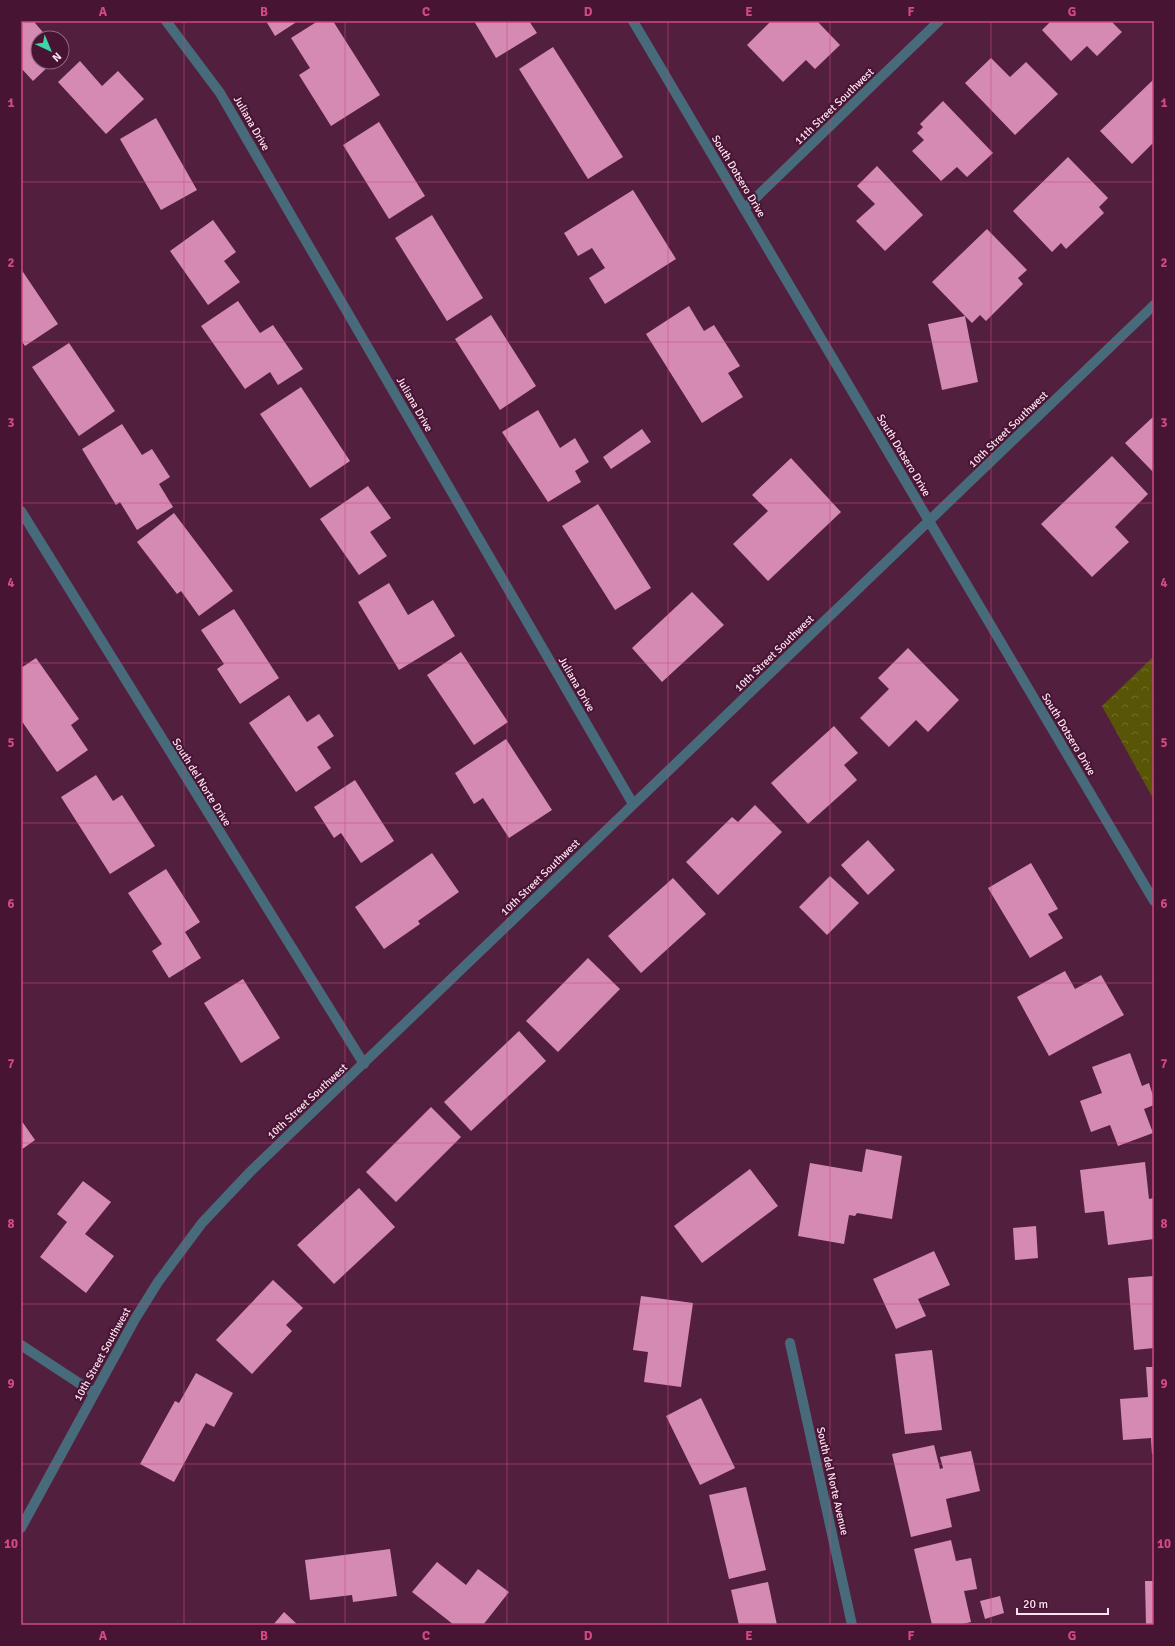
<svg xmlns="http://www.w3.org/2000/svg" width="1175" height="1646" viewBox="0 0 1175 1646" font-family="Signika,sans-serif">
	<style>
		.park { fill: url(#park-crowns) }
		.building { fill: #d58ab3 }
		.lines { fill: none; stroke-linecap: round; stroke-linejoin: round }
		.minor { stroke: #476b7a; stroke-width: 10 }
		.grid { fill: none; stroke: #d14a80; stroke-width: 1; stroke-opacity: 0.55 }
		.labels { text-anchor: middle; stroke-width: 4; stroke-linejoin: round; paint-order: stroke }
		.street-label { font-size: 11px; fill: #fee2f0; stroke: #471433 }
		.neatline { fill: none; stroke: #d14a80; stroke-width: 1.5 }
		.grid-label { font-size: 13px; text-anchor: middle; font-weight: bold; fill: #d14a80 }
	</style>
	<defs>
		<pattern id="park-crowns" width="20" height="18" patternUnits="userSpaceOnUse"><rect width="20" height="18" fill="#595506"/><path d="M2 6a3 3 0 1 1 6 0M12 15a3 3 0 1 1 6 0" fill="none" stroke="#726d2b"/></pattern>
	</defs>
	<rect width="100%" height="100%" fill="#531f3e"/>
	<!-- park -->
	<path class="park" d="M 1154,656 L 1154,800 L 1102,706 Z"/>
	<!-- building -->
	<path class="building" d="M 21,21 L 37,21 L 35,23 L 48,38 L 38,38 L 38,62 L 53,62 L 33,81 L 21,68 Z
		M 266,21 L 298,21 L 275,36 Z
		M 318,21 L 333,21 L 380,95 L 331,126 L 299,75 L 310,68 L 291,38 Z
		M 474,21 L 529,21 L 537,33 L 496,58 Z
		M 771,21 L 817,21 L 840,45 L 815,69 L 806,60 L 783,82 L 747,45 Z
		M 1051,21 L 1111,21 L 1122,32 L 1097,56 L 1087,46 L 1071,61 L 1042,30 Z
		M 553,47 L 623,157 L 588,179 L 519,69 Z
		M 991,58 L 1010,77 L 1026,62 L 1058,94 L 1015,135 L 965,83 Z
		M 80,61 L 102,86 L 118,71 L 144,99 L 106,134 L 58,82 Z
		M 1154,79 L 1154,142 L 1132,164 L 1100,131 Z
		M 943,101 L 993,153 L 967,177 L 957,167 L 941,181 L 912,151 L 924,140 L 917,133 L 923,127 L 920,124 Z
		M 156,118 L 197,190 L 161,210 L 120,139 Z
		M 379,122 L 425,196 L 389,219 L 343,145 Z
		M 1068,157 L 1108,198 L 1099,207 L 1104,213 L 1066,249 L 1061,243 L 1052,252 L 1013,211 Z
		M 877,166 L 923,215 L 885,251 L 856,221 L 875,204 L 857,186 Z
		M 633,190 L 676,259 L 605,304 L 589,278 L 605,268 L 592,248 L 578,256 L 564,233 Z
		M 432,215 L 483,298 L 447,321 L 395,238 Z
		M 213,220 L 236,252 L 224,261 L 240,282 L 208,305 L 170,251 Z
		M 987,229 L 1027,270 L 1018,278 L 1023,284 L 986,321 L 980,315 L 972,323 L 965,316 L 978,382 L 942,390 L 928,324 L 965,316 L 932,282 Z
		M 21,269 L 58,324 L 25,346 L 21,340 Z
		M 238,301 L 260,333 L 273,325 L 303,369 L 278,385 L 270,372 L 245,389 L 201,326 Z
		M 689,306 L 704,331 L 714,325 L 740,366 L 728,373 L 743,397 L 702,423 L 646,334 Z
		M 491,315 L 536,386 L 500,410 L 455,339 Z
		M 69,343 L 115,411 L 79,436 L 32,367 Z
		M 301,387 L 350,461 L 310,488 L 260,414 Z
		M 538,410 L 560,448 L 575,438 L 589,462 L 575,471 L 581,482 L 548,502 L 502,432 Z
		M 1154,416 L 1154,473 L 1125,443 Z
		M 122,424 L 142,455 L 152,449 L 170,477 L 159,484 L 173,507 L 137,530 L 120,502 L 116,505 L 82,449 Z
		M 642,429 L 651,442 L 611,469 L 603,457 Z
		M 1112,456 L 1148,494 L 1115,527 L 1129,542 L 1092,577 L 1041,524 Z
		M 791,458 L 841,512 L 768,581 L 733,544 L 768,511 L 752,495 Z
		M 368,486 L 391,518 L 370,532 L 387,556 L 359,575 L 320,519 Z
		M 598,504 L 651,588 L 615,610 L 562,526 Z
		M 174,513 L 233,591 L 199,616 L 181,591 L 177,594 L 137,542 Z
		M 389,583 L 408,615 L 433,600 L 455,636 L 399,670 L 358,602 Z
		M 692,592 L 724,625 L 662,682 L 632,648 Z
		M 234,609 L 279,678 L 240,704 L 217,669 L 224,664 L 201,630 Z
		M 908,648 L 959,700 L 928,732 L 916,720 L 889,747 L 860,718 L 889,689 L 878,678 Z
		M 461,652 L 508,722 L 474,745 L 427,675 Z
		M 36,658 L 79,719 L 71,725 L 88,750 L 57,772 L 21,720 L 21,668 Z
		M 289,695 L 307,722 L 319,714 L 334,736 L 317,747 L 331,768 L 296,792 L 249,723 Z
		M 834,726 L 858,753 L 844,765 L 857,780 L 808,824 L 771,783 Z
		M 506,739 L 552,810 L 509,838 L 483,798 L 474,804 L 455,773 Z
		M 96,775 L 113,801 L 122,795 L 155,846 L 110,874 L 61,797 Z
		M 355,780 L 394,841 L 361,863 L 341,833 L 334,838 L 314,807 Z
		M 755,805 L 782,832 L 718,895 L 686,862 L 732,817 L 738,822 Z
		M 868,840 L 895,870 L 868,895 L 841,865 Z
		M 432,853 L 459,892 L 418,921 L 420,924 L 384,949 L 355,907 Z
		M 1031,863 L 1058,909 L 1048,914 L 1063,938 L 1030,958 L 988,888 Z
		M 166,869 L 200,922 L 185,932 L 201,958 L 169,978 L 152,951 L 162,944 L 128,893 Z
		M 830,876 L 859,903 L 827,935 L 799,907 Z
		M 673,878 L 706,914 L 641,973 L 608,936 Z
		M 588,958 L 620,989 L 558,1052 L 526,1021 Z
		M 1065,971 L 1075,989 L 1101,975 L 1124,1015 L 1049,1056 L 1017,997 Z
		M 243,979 L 280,1038 L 241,1063 L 204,1003 Z
		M 519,1031 L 546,1061 L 471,1131 L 444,1102 Z
		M 1130,1053 L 1142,1086 L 1149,1083 L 1154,1099 L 1154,1105 L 1144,1109 L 1153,1133 L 1118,1146 L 1110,1125 L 1091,1132 L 1080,1101 L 1102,1093 L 1092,1067 Z
		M 431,1107 L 461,1137 L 396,1202 L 366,1172 Z
		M 21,1120 L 35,1140 L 21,1150 Z
		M 866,1149 L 902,1156 L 892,1219 L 857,1213 L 855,1216 L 849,1215 L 844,1244 L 798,1236 L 810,1163 L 862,1172 Z
		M 1145,1162 L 1149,1199 L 1154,1198 L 1154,1239 L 1108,1245 L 1104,1211 L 1085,1213 L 1080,1170 Z
		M 750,1169 L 778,1206 L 702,1263 L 674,1226 Z
		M 83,1181 L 111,1202 L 85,1234 L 114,1256 L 86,1293 L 40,1257 L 67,1222 L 57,1214 Z
		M 359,1188 L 395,1227 L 334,1284 L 297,1245 Z
		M 1036,1226 L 1038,1258 L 1015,1260 L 1013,1228 Z
		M 934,1251 L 950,1285 L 918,1299 L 926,1316 L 896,1329 L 873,1279 Z
		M 1154,1276 L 1154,1348 L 1134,1350 L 1128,1278 Z
		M 273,1280 L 303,1308 L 286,1325 L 292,1331 L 252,1374 L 216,1340 Z
		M 641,1296 L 693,1303 L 681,1387 L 644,1382 L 648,1352 L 633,1350 Z
		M 932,1350 L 942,1430 L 905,1434 L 895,1354 Z
		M 1146,1367 L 1154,1367 L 1154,1454 L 1152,1454 L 1151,1438 L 1123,1440 L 1120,1399 L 1148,1397 Z
		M 196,1373 L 233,1393 L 214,1427 L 206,1423 L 174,1482 L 140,1464 L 175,1401 L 179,1403 Z
		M 701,1398 L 735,1468 L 700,1485 L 666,1416 Z
		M 934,1445 L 940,1469 L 943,1468 L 940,1457 L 971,1451 L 980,1491 L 946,1499 L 952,1527 L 911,1537 L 892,1454 Z
		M 746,1487 L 766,1570 L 729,1579 L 709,1495 Z
		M 951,1540 L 956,1561 L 971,1558 L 977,1589 L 964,1591 L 971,1622 L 958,1625 L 932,1625 L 914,1549 Z
		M 390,1549 L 397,1596 L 353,1602 L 352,1595 L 310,1600 L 305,1560 Z
		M 437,1562 L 466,1585 L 478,1569 L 509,1592 L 483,1625 L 454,1625 L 412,1592 Z
		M 1145,1581 L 1154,1581 L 1154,1625 L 1146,1625 Z
		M 768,1582 L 777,1625 L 739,1625 L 731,1590 Z
		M 1000,1596 L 1004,1613 L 985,1619 L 980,1601 Z
		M 284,1612 L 298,1625 L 273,1625 Z"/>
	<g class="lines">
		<!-- minor -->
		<path class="minor" d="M 166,21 L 220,93 L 633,804
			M 633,21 L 1154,901
			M 744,209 L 939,21
			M 21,511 L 364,1064
			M 790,1343 L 852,1625
			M 21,1345 L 94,1393
			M 21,1528 L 135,1319 L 158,1282 L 202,1223 L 250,1172 L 1154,305"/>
	</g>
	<!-- grid -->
	<path class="grid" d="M 184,21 L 184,1625M 345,21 L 345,1625M 507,21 L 507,1625M 668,21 L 668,1625M 830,21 L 830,1625M 991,21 L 991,1625M 21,182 L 1154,182M 21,342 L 1154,342M 21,503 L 1154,503M 21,663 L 1154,663M 21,823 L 1154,823M 21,983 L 1154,983M 21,1143 L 1154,1143M 21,1304 L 1154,1304M 21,1464 L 1154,1464"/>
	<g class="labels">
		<!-- street labels -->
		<g class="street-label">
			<text transform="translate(834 106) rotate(-44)" y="4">11th Street Southwest</text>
			<text transform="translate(252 123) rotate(60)" y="4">Juliana Drive</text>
			<text transform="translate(739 176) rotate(59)" y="4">South Dotsero Drive</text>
			<text transform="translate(415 404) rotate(60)" y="4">Juliana Drive</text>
			<text transform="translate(1008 429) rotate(-44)" y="4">10th Street Southwest</text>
			<text transform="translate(904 455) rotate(59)" y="4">South Dotsero Drive</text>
			<text transform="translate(774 653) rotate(-44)" y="4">10th Street Southwest</text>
			<text transform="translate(577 684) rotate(60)" y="4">Juliana Drive</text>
			<text transform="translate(1069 734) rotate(59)" y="4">South Dotsero Drive</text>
			<text transform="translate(202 782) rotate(58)" y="4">South del Norte Drive</text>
			<text transform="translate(540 877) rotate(-44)" y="4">10th Street Southwest</text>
			<text transform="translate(307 1101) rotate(-43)" y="4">10th Street Southwest</text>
			<text transform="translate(102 1354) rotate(-61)" y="4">10th Street Southwest</text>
			<text transform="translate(833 1481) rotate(77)" y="4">South del Norte Avenue</text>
		</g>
	</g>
	<!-- border -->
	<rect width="1175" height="1646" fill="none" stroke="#471433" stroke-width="44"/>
	<!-- north arrow -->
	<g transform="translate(50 50) rotate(136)"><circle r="19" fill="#471433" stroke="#90667f"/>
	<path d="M0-3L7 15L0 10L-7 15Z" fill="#3ed4a3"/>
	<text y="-6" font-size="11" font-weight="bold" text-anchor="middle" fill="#fee2f0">N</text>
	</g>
	<!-- scale -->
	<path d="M1017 1608v6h91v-6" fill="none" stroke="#fee2f0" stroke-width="2"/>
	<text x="1023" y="1608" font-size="12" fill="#fee2f0" stroke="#471433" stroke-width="3" paint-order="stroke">20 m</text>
	<rect x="22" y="22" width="1131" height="1602" class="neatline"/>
	<g class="grid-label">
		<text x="103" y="16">A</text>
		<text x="264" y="16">B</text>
		<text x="426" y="16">C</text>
		<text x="588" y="16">D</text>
		<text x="749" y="16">E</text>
		<text x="911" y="16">F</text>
		<text x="1072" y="16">G</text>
		<text x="11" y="107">1</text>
		<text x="1164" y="107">1</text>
		<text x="11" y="267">2</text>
		<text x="1164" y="267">2</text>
		<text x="11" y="427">3</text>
		<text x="1164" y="427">3</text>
		<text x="11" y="587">4</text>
		<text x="1164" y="587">4</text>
		<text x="11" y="747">5</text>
		<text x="1164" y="747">5</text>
		<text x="11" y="908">6</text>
		<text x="1164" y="908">6</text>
		<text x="11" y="1068">7</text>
		<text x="1164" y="1068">7</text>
		<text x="11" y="1228">8</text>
		<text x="1164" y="1228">8</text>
		<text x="11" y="1388">9</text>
		<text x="1164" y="1388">9</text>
		<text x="11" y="1548">10</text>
		<text x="1164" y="1548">10</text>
		<text x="103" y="1640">A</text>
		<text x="264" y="1640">B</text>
		<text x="426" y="1640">C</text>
		<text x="588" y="1640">D</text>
		<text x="749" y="1640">E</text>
		<text x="911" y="1640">F</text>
		<text x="1072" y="1640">G</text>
	</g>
</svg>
